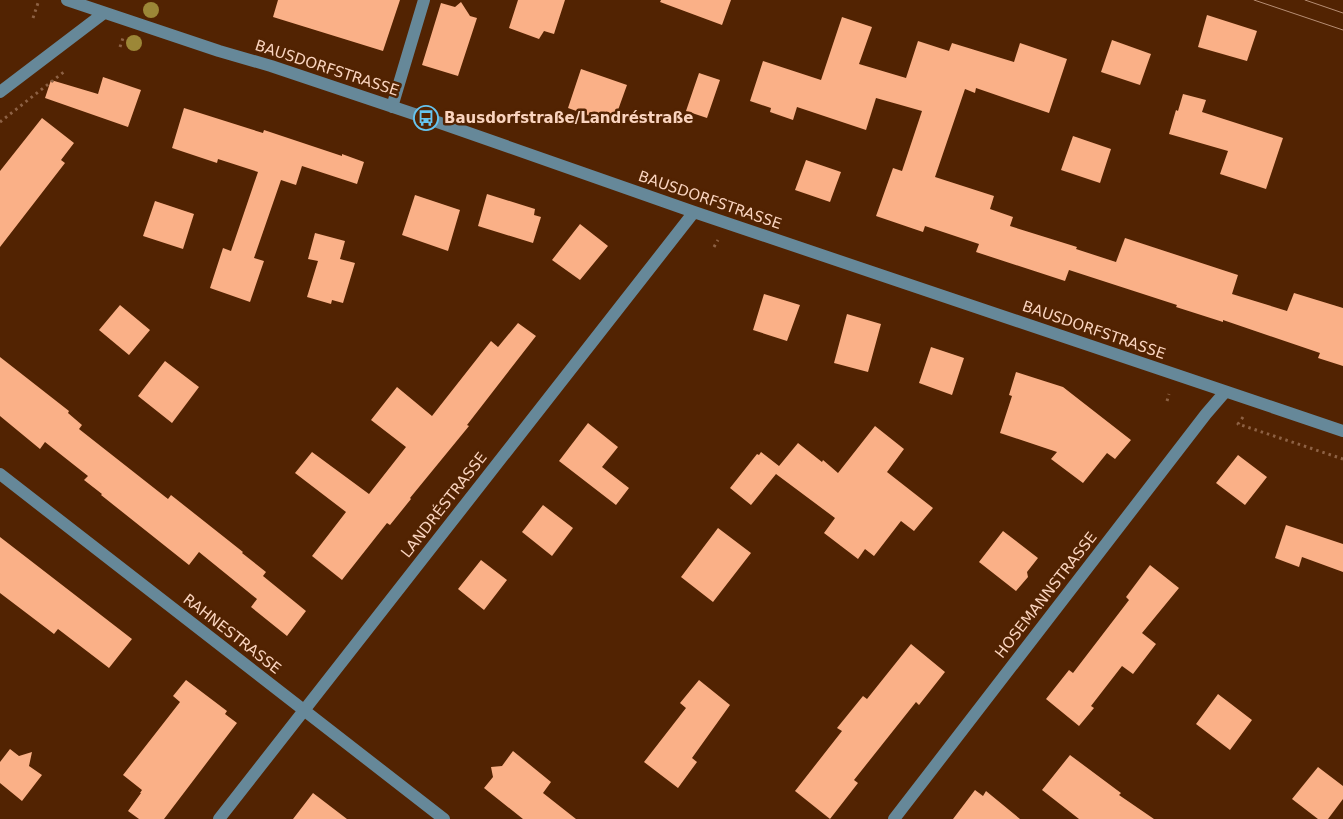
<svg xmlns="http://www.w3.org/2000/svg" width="1343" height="819" viewBox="0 0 1343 819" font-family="'DejaVu Sans',sans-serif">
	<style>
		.building { fill: #fab087 }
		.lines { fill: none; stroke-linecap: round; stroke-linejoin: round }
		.path { stroke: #8d6144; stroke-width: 3; stroke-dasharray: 2.5 4; stroke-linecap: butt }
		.minor { stroke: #689; stroke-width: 12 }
		.tram { stroke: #b68d73; stroke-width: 1 }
		.tree { fill: #9c8737 }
		.labels { text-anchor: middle; stroke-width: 5; stroke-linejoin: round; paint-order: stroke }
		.street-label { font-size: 15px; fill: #fad4bf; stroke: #522302 }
		.poi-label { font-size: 15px; font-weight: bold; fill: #fad4bf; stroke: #522302; text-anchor: start }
	</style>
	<rect width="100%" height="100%" fill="#522302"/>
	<!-- building -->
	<path class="building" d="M 278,0 L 400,0 L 383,51 L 273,17 Z
		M 518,0 L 565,0 L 554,34 L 544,31 L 539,39 L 509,28 Z
		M 661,0 L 731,0 L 722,25 L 660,2 Z
		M 461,2 L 470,16 L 477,18 L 458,76 L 422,65 L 441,3 L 455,7 Z
		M 1207,15 L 1257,31 L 1247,61 L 1198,47 Z
		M 842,17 L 872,27 L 859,64 L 906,78 L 918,41 L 949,51 L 952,43 L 1014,62 L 1020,43 L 1067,59 L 1049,113 L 976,88 L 975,93 L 965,89 L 935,177 L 994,196 L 990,209 L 1013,217 L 1010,226 L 1077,247 L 1076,249 L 1116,262 L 1125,238 L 1238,275 L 1232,294 L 1287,311 L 1294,293 L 1343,308 L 1343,366 L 1318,358 L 1320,353 L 1223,320 L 1223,322 L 1176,307 L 1177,305 L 1069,270 L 1065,281 L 976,252 L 979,244 L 925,226 L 923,232 L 876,216 L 893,168 L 902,171 L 922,111 L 876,98 L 866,130 L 797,107 L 793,120 L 770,112 L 771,108 L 750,101 L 763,61 L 821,80 Z
		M 1112,40 L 1151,54 L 1140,85 L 1101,72 Z
		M 581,69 L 627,85 L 613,124 L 568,108 Z
		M 699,73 L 720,80 L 707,118 L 686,111 Z
		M 103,77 L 141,90 L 128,127 L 45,98 L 51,80 L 98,94 Z
		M 1183,94 L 1206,100 L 1202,112 L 1283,138 L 1266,189 L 1220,174 L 1228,151 L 1169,134 L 1176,110 L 1178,111 Z
		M 184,108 L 263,133 L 264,130 L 342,156 L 342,154 L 364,162 L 357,184 L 302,166 L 296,185 L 281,180 L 254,258 L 264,261 L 250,302 L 210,288 L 223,248 L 231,251 L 258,172 L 218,159 L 217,163 L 172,148 Z
		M 42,118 L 74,143 L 61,160 L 65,163 L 0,247 L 0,171 Z
		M 1073,136 L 1111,149 L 1100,183 L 1061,170 Z
		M 806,160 L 841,172 L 830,202 L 795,190 Z
		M 487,194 L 535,209 L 534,215 L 541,217 L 533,243 L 478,226 Z
		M 415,195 L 460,210 L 448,251 L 402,235 Z
		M 155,201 L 194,214 L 183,249 L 143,236 Z
		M 580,224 L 608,246 L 580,280 L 552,260 Z
		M 315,233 L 345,241 L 340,259 L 355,263 L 343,303 L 332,300 L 331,304 L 307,297 L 318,261 L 308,259 Z
		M 764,294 L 800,305 L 787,341 L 753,330 Z
		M 120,305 L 150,330 L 129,355 L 99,330 Z
		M 847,314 L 881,324 L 868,372 L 834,363 Z
		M 518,323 L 536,336 L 467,425 L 469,426 L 410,498 L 411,499 L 390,525 L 387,523 L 342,580 L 312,556 L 346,512 L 295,473 L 312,452 L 369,494 L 406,447 L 371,420 L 397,387 L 432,416 L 491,341 L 498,347 Z
		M 931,347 L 964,358 L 952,395 L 919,383 Z
		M 0,357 L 69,411 L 68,413 L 82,425 L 79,429 L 168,499 L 171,495 L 243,552 L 242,553 L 266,572 L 263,576 L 306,611 L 287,636 L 251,607 L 257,599 L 199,552 L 189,565 L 101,495 L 102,494 L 84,480 L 88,476 L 45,442 L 40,449 L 0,416 Z
		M 165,361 L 199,387 L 172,423 L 138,396 Z
		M 1016,372 L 1063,387 L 1131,440 L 1115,459 L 1107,453 L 1083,483 L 1051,459 L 1057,452 L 1000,433 L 1012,396 L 1009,395 Z
		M 588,423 L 618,447 L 602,467 L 629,488 L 616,505 L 559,461 Z
		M 875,426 L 904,449 L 887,472 L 933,508 L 914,531 L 901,521 L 874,556 L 865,549 L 858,559 L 824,533 L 835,518 L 776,474 L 751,505 L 730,488 L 757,454 L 759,455 L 761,452 L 779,466 L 798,443 L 822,462 L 823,460 L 838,473 Z
		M 1238,455 L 1267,477 L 1245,505 L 1216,483 Z
		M 543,505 L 573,528 L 552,556 L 522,532 Z
		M 1286,525 L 1343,544 L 1343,572 L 1302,557 L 1299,567 L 1275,558 Z
		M 718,528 L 751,553 L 713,602 L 681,577 Z
		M 1003,531 L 1038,558 L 1027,572 L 1028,577 L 1016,591 L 979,562 Z
		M 0,537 L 132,639 L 109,668 L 58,629 L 54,634 L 0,593 Z
		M 481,560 L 507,580 L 484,610 L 458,589 Z
		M 1150,565 L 1179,588 L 1142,633 L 1156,644 L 1133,674 L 1122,666 L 1091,706 L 1094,708 L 1079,726 L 1046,699 L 1069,670 L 1073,673 L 1129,600 L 1126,597 Z
		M 911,644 L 945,672 L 919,705 L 916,702 L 854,780 L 858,783 L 830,819 L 795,791 L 842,731 L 837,728 L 863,696 L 867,699 Z
		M 186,680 L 227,711 L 225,714 L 237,723 L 164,819 L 139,819 L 128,811 L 141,793 L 140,793 L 142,790 L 123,775 L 180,702 L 173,696 Z
		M 699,680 L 730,705 L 692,758 L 697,762 L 678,788 L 644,762 L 686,708 L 680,703 Z
		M 1218,694 L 1252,720 L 1230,750 L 1196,724 Z
		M 10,749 L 19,756 L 32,752 L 29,766 L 42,775 L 22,801 L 0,783 L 0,762 Z
		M 513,751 L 551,782 L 543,793 L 576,819 L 523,819 L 484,788 L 493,777 L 491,767 L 502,766 Z
		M 1070,755 L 1121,793 L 1119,795 L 1154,819 L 1079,819 L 1042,790 Z
		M 1318,767 L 1343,786 L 1343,799 L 1328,819 L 1318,819 L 1292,799 Z
		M 975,790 L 983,796 L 986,791 L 1020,819 L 953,819 Z
		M 313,793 L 347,819 L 293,819 Z"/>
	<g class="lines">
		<!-- path -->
		<path class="path" d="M 33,18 L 39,0
			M 120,47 L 123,38
			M 0,122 L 65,71
			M 714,247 L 718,240
			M 1167,401 L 1169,394
			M 1243,417 L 1238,424 L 1343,459"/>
		<!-- minor -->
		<path class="minor" d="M 67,0 L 219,51 L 271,66 L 426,118 L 694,212 L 1343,431
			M 0,92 L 104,13
			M 392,107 L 424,0
			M 0,474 L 444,819
			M 219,819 L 694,212
			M 894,819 L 1206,414 L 1225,392"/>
		<!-- tram -->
		<path class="tram" d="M 1254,0 L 1343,30
			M 1305,0 L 1343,13"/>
	</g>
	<!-- trees -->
	<g class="tree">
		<circle cx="151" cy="10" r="8"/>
		<circle cx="134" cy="43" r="8"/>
	</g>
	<!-- icons -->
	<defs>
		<symbol id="bus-ring" viewBox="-11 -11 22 22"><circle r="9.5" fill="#522302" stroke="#66c4ef" stroke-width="1.5"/><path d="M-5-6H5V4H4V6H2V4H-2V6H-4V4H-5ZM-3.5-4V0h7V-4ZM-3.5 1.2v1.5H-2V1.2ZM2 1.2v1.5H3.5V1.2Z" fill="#66c4ef"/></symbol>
	</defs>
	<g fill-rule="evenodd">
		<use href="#bus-ring" x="412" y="104" width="28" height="28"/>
	</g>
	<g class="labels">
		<!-- street labels -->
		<g class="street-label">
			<text transform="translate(327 68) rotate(18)" y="5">BAUSDORFSTRASSE</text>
			<text transform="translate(710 200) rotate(19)" y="5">BAUSDORFSTRASSE</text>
			<text transform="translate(1094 330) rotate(19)" y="5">BAUSDORFSTRASSE</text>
			<text transform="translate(444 505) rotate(-52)" y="5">LANDRÉSTRASSE</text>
			<text transform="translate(1046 595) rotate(-52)" y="5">HOSEMANNSTRASSE</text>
			<text transform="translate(232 634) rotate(38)" y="5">RAHNESTRASSE</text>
		</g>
		<!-- poi labels -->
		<g class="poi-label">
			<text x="444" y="123">Bausdorfstraße/Landréstraße</text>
		</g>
	</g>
</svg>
